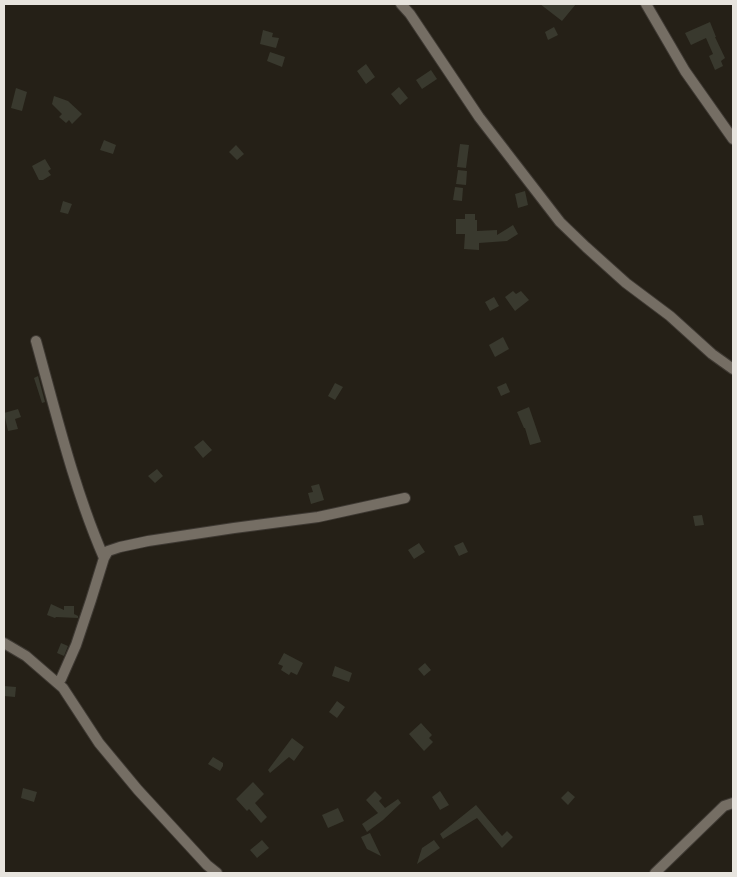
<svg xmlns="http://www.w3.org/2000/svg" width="737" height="877" viewBox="0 0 737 877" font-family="'Archivo Narrow',sans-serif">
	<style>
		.building { fill: #39392e }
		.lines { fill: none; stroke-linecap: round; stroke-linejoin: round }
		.minor-casing { stroke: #3e3933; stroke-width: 12 }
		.minor { stroke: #756e64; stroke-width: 10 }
	</style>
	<rect width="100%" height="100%" fill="#252017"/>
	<!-- building -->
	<path class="building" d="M 540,4 L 576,4 L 562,21 Z
		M 710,22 L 716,37 L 715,37 L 725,58 L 721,61 L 723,66 L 715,70 L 709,56 L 713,54 L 706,38 L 691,45 L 685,33 Z
		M 554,27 L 558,35 L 548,40 L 545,32 Z
		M 263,30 L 273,33 L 272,37 L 279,38 L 276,48 L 260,44 Z
		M 270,52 L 285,57 L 282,67 L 267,61 Z
		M 366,64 L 375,77 L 366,84 L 357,71 Z
		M 431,70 L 437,79 L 422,89 L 416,80 Z
		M 399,87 L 408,98 L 400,105 L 391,94 Z
		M 16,88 L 27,92 L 22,111 L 11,108 Z
		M 54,96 L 68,101 L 82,114 L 72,124 L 69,120 L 66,123 L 59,117 L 62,114 L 52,104 Z
		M 104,140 L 116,145 L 113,154 L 100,150 Z
		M 460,144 L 469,145 L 466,168 L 457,167 Z
		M 236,145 L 244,154 L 237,160 L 229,152 Z
		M 45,159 L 51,169 L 48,171 L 51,175 L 43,180 L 39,180 L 32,166 Z
		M 458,170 L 467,171 L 466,185 L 456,184 Z
		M 455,187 L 463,188 L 462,201 L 453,200 Z
		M 525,191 L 528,205 L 518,208 L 515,194 Z
		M 63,201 L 72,204 L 68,214 L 60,212 Z
		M 465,214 L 475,214 L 475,220 L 477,220 L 477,231 L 497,230 L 497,235 L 513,225 L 518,234 L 507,241 L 479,243 L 479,250 L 464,249 L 465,234 L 456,234 L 456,219 L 465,219 Z
		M 513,291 L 516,294 L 521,291 L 529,300 L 515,311 L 505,297 Z
		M 494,297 L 499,306 L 490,311 L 485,302 Z
		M 503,337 L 509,349 L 495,357 L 489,345 Z
		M 38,376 L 45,402 L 42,403 L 34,378 Z
		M 335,383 L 343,387 L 335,400 L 328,396 Z
		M 506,383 L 510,392 L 501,396 L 497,387 Z
		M 529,407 L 541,442 L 530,445 L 525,428 L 524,428 L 517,412 Z
		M 18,409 L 21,417 L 15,419 L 18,429 L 8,431 L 4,413 Z
		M 203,440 L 212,450 L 203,458 L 194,447 Z
		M 157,469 L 163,476 L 155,483 L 148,476 Z
		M 319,484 L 324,500 L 311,504 L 308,493 L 313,492 L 311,486 Z
		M 702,515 L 704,525 L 695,526 L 693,516 Z
		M 463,542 L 468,552 L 459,556 L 454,546 Z
		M 419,543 L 425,552 L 414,559 L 408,550 Z
		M 51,604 L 64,610 L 64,606 L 74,606 L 74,614 L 78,616 L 78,618 L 56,617 L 55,618 L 47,615 Z
		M 61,643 L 68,646 L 64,656 L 57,653 Z
		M 284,653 L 303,663 L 297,675 L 291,672 L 289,675 L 281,670 L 283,666 L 278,664 Z
		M 425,663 L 431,670 L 424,676 L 418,669 Z
		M 335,666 L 352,673 L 349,682 L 332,676 Z
		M 4,686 L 16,687 L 15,697 L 4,696 Z
		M 337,701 L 345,707 L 337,718 L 329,712 Z
		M 421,723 L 432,735 L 429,738 L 433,742 L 424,751 L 409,734 Z
		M 292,738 L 304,747 L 294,761 L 289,757 L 270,773 L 268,770 Z
		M 213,757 L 223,763 L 223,766 L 220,771 L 208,764 Z
		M 253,782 L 264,794 L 255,803 L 267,817 L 261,823 L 249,809 L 247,811 L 236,799 Z
		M 23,788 L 37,792 L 34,802 L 21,798 Z
		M 375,791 L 382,798 L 379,801 L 385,808 L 398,799 L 401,803 L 383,820 L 367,832 L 362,824 L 378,813 L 366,800 Z
		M 440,791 L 449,805 L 440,810 L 432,797 Z
		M 568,791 L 575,797 L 568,805 L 561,798 Z
		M 476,805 L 502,836 L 507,831 L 513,837 L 502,848 L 477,818 L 443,839 L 440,834 Z
		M 338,808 L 344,821 L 328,828 L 322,815 Z
		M 370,833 L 381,856 L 367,849 L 361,837 Z
		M 262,840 L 269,848 L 257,858 L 250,850 Z
		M 434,840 L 440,848 L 417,864 L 422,848 Z"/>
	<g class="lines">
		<defs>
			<path id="minor" d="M 401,4 L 410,14 L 479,117 L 560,222 L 586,247 L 626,283 L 670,316 L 712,354 L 733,369
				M 646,4 L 685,71 L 733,139
				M 36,341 C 56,413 74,489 104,558
				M 4,643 L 26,656 L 63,688 L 99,743 L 138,790 L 207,865 L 217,873
				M 57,682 L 61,679 L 76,645 L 91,600 L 104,558 L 108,551 L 120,547 L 148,541 L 234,528 L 318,517 L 405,498
				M 655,873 L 724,806 L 733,803"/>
		</defs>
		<!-- minor casing -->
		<use href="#minor" class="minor-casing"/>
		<!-- minor -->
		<use href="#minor" class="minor"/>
	</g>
	<!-- border -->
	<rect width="737" height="877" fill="none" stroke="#e7e4de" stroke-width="10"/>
</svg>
